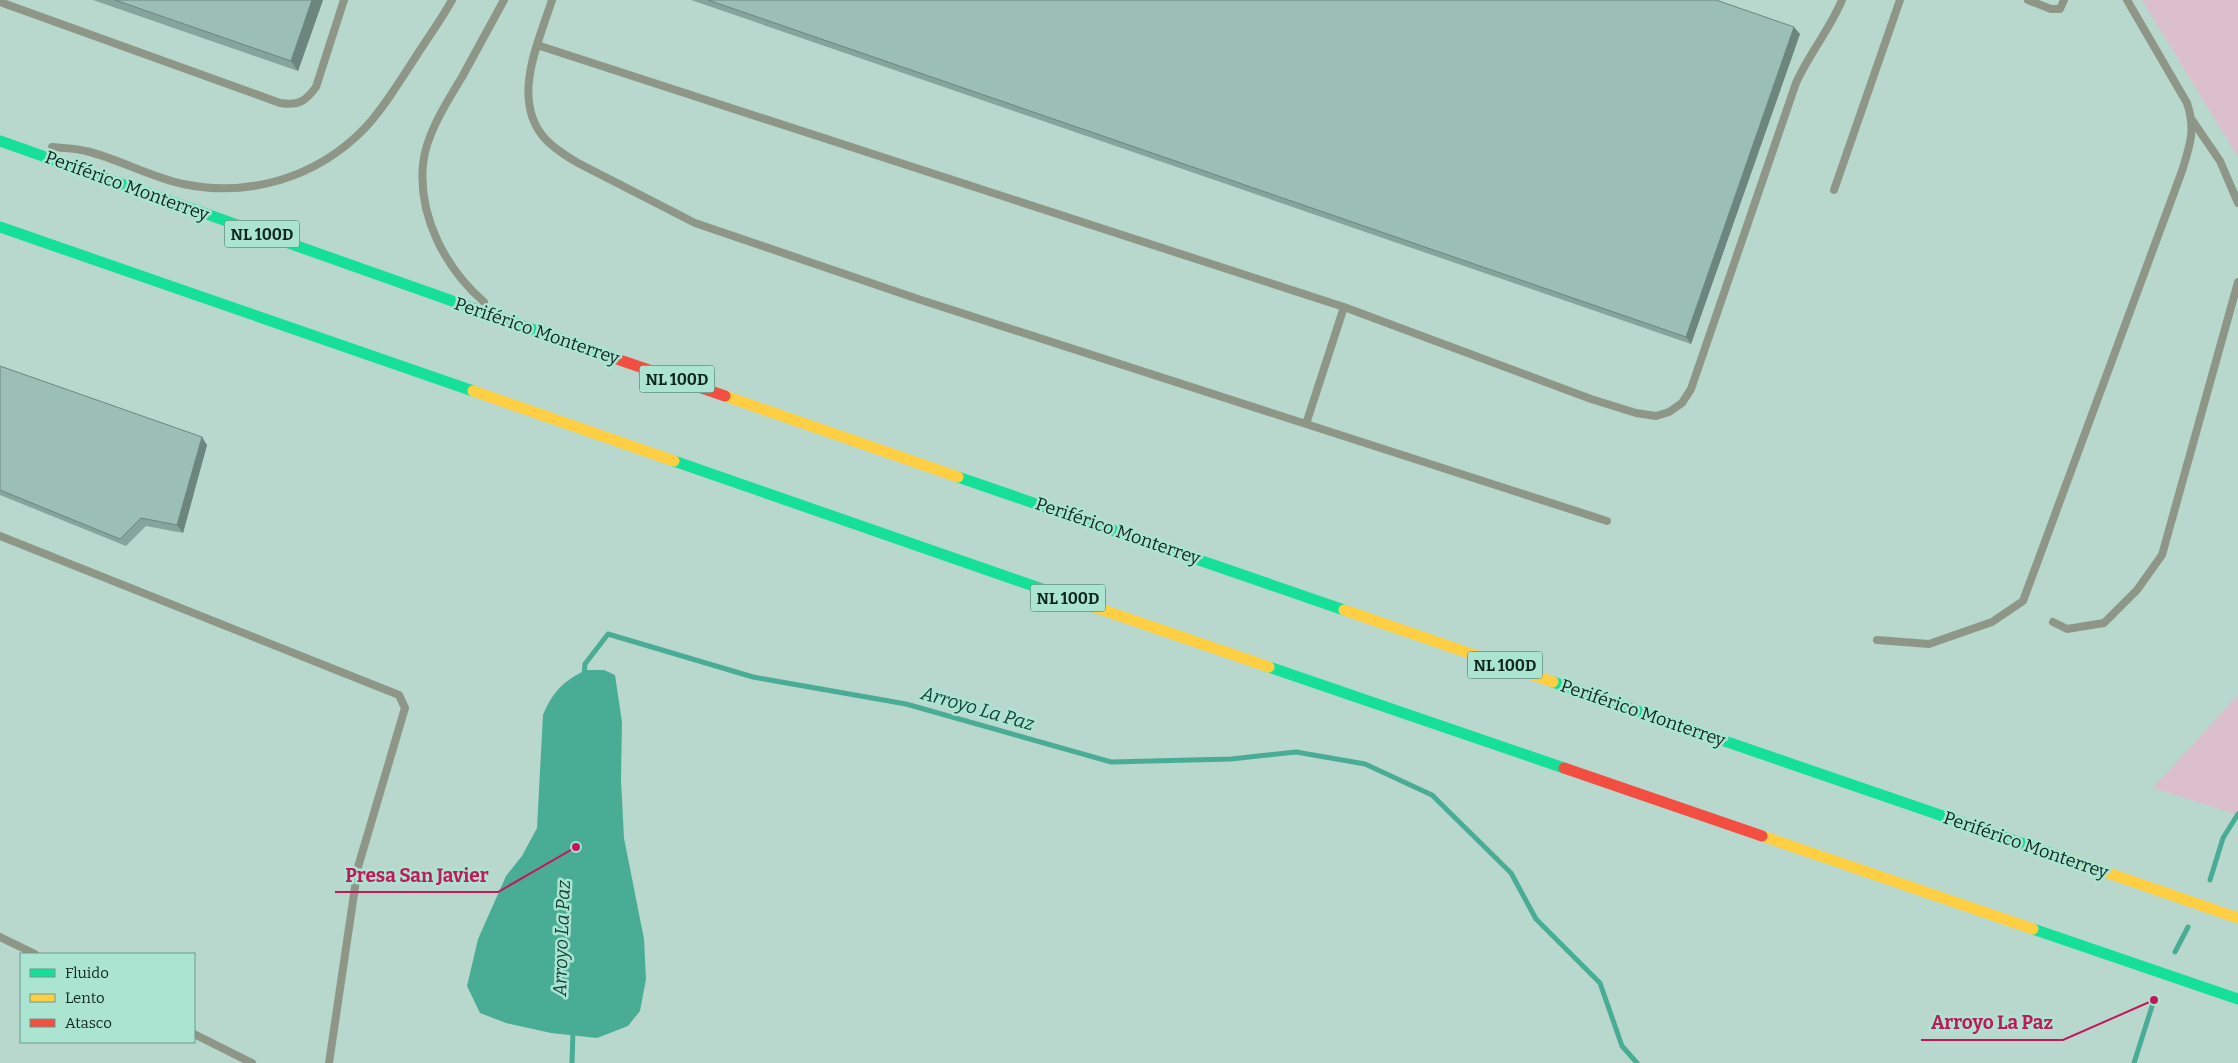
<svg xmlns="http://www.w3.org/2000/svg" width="2238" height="1063" viewBox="0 0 2238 1063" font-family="Bitter,serif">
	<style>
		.green { fill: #dbbfcc }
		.water { fill: #49ad96 }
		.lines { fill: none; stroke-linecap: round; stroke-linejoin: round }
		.stream { stroke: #49ad96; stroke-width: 5 }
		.lane { stroke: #8e9787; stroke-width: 8 }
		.fast { stroke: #16e098; stroke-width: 11 }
		.slow { stroke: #ffcf43; stroke-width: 11 }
		.jam { stroke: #f24e42; stroke-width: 11 }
		.wall { fill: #85a49b }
		.shaded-wall { fill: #6c867e }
		.building { fill: #9bbfb4; stroke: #6c867e }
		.labels { text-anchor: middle; stroke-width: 5; stroke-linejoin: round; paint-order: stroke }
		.shield { fill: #abe5d2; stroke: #3e6055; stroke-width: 1 }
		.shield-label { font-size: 16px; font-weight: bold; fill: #102720 }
		.street-label { font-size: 18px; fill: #102720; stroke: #abe5d2 }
		.water-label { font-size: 19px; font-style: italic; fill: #134538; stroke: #abe5d2 }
		.leader { fill: none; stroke: #c2185b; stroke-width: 2 }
		.callout-dot { fill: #c2185b; stroke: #abe5d2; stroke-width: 2 }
		.callout-label { font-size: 19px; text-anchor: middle; font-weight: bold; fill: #c2185b; stroke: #abe5d2; stroke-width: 5; stroke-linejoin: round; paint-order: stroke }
	</style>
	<rect width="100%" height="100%" fill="#b8d8cd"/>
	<!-- green -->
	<path class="green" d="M 2142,0 L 2238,0 L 2238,157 Z
		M 2238,695 L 2238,815 L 2153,788 Z"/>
	<!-- water -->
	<path class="water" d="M 586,670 L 604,670 L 615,675 L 622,722 L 621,780 L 624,838 L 644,939 L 646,979 L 640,1011 L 628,1026 L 597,1038 L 551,1033 L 506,1023 L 480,1013 L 467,986 L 478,939 L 506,876 L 522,856 L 537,828 L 543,715 C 552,693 564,680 586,670 Z"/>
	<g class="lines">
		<!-- stream -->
		<path class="stream" d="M 584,675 L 585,664 L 608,634 L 753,677 L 906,704 L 1111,762 L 1231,759 L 1296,752 L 1365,764 L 1432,795 L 1511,873 L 1536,919 L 1600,983 L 1622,1046 L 1637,1063
			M 2210,880 L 2223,838 L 2238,814
			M 2175,952 L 2188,927
			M 572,1063 L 573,1031
			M 2134,1063 L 2154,1000"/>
		<!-- lane -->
		<path class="lane" d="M 552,0 C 539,41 512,96 542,135 C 551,147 566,156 578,163 L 695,223 L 918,299 L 1607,521
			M 2028,0 L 2051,9 L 2060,9 L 2064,0
			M 0,2 L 280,103 C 298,106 305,102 316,87 L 344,0
			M 537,45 L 1344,307 L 1591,399 L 1636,413 L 1656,416 L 1669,412 L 1682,403 L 1691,389 L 1796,83 C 1809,54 1830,29 1842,0
			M 2192,120 L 2220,161 L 2238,203
			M 52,147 C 63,148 75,148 86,151 C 119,159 150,177 183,184 C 250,198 317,177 364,129 C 384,108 399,82 415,58 C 427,39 441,20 452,0
			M 1834,190 L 1900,0
			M 484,302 C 445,268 418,216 423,164 C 426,134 447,102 462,77 C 476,51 490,26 504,0
			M 1306,424 L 1344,307
			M 0,536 L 399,695 L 405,708 L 358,867 L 329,1063
			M 2053,622 L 2067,629 L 2104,623 L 2137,590 L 2162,555 L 2238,282
			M 1877,640 L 1929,644 L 1992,622 L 2023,601 L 2182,171 C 2190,145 2196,130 2187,103 L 2127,0
			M 0,937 L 35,954
			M 194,1034 L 252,1063"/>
		<!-- fast -->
		<path class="fast" d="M 0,141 L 611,357
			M 0,227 L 473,391
			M 674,461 L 1094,607
			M 958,477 L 1344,610
			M 1269,667 L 1564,768
			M 1553,682 L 2059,856
			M 2033,929 L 2238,999"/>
		<!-- slow -->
		<path class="slow" d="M 473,391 L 674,461
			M 725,396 L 958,477
			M 1094,607 L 1269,667
			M 1344,610 L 1553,682
			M 1762,836 L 2033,929
			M 2059,856 L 2238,918"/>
		<!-- jam -->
		<path class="jam" d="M 611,357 L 725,396
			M 1564,768 L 1762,836"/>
	</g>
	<!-- wall -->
	<path class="wall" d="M 93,0 L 323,0 L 298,71 Z
		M 691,0 L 1716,0 L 1800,34 L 1691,344 Z
		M 0,366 L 207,445 L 183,533 L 146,526 L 126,546 L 0,495 Z"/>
	<!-- shaded-wall -->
	<path class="shaded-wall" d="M 312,0 L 323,0 L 298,71 L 291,61 Z
		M 1794,27 L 1800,34 L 1691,344 L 1686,337 Z
		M 202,437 L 207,445 L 183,533 L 177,525 Z"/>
	<!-- building -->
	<path class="building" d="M 115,0 L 312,0 L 291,61 Z
		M 708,0 L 1716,0 L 1794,27 L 1686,337 Z
		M 0,366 L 202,437 L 177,525 L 141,518 L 120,539 L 0,490 Z"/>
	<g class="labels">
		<!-- shield labels -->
		<g class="shield">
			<rect x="224.5" y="220.5" width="75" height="27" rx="4"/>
			<rect x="639.5" y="365.5" width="75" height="27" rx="4"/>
			<rect x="1030.5" y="584.5" width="75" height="27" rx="4"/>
			<rect x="1467.5" y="651.5" width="75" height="27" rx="4"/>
		</g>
		<g class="shield-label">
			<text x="262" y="240">NL 100D</text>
			<text x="677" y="385">NL 100D</text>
			<text x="1068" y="604">NL 100D</text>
			<text x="1505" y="671">NL 100D</text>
		</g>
		<!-- street labels -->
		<g class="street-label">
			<text transform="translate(127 186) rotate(20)" y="6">Periférico Monterrey</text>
			<text transform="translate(537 331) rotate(19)" y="6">Periférico Monterrey</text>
			<text transform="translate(1118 531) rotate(19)" y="6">Periférico Monterrey</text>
			<text transform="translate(1643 713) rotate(19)" y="6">Periférico Monterrey</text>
			<text transform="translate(2026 845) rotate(19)" y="6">Periférico Monterrey</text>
		</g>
		<!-- water labels -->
		<g class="water-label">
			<text transform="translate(978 708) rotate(16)" y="7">Arroyo La Paz</text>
			<text transform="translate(561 938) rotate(-88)" y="7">Arroyo La Paz</text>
		</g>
	</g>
	<!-- callouts -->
	<path class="leader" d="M576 847L498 892H335M2154 1000L2063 1040H1921"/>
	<g class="callout-dot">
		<circle cx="576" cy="847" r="5"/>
		<circle cx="2154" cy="1000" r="5"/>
	</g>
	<g class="callout-label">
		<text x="417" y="882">Presa San Javier</text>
		<text x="1992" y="1029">Arroyo La Paz</text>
	</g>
	<!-- legend -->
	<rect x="20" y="953" width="175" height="90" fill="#abe5d2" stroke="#6d998b"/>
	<rect x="30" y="969" width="25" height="8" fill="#16e098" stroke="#6d998b"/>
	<text x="65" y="978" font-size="15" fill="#102720">Fluido</text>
	<rect x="30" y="994" width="25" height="8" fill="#ffcf43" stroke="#6d998b"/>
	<text x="65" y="1003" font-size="15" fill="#102720">Lento</text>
	<rect x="30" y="1019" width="25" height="8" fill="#f24e42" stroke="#6d998b"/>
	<text x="65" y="1028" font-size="15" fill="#102720">Atasco</text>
</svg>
